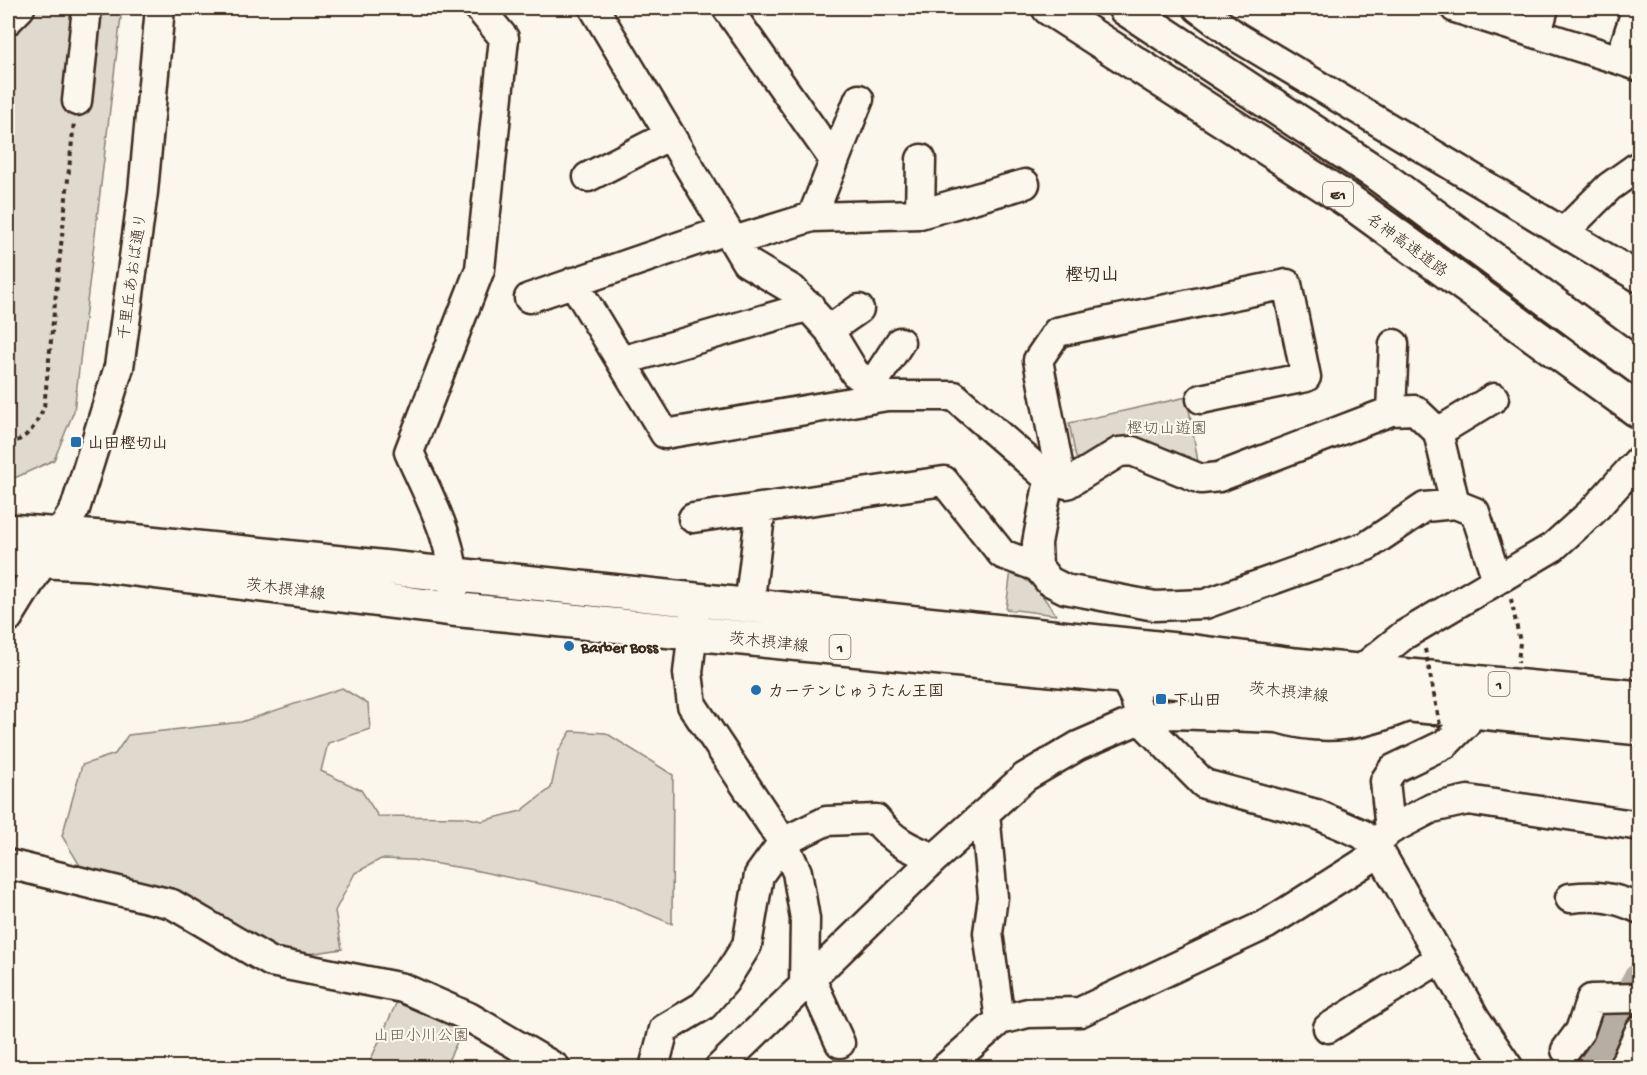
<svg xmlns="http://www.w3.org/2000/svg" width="1647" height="1075" viewBox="0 0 1647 1075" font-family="'Gochi Hand','Klee One',sans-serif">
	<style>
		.green { fill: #dfd9ce; stroke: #8d8276; stroke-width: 1.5 }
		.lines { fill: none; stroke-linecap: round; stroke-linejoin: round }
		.river { stroke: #b6aea2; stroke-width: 36 }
		.minor-casing { stroke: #3b2a1e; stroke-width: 33 }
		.major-casing { stroke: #3b2a1e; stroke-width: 38 }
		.highway-casing { stroke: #3b2a1e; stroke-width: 38 }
		.path { stroke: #3b2a1e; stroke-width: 4; stroke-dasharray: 4.5 4.5; stroke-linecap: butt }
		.minor { stroke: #fbf7ec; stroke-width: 28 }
		.major { stroke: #fbf7ec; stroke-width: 33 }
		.highway { stroke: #fbf7ec; stroke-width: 33 }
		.path-bridge { stroke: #3b2a1e; stroke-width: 4; stroke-dasharray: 4.5 4.5; stroke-linecap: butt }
		.poi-dot { fill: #1f6fb2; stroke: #fbf7ec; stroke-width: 2 }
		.labels { text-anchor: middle; stroke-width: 4.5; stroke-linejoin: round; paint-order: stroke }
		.shield { fill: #fbf7ec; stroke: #75685c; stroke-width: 1.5 }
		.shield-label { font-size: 15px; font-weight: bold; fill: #3b2a1e }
		.street-label { font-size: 16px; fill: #3b2a1e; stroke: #fbf7ec }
		.park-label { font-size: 16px; fill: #64564a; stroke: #fbf7ec }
		.poi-label { font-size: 16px; font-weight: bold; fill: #3b2a1e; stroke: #fbf7ec; text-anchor: start }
		.neighbourhood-label { font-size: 18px; font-weight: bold; fill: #3b2a1e; stroke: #fbf7ec }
	</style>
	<rect width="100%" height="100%" fill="#fbf7ec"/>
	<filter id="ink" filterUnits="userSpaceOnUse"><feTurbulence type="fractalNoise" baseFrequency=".0167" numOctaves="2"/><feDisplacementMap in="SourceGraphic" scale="12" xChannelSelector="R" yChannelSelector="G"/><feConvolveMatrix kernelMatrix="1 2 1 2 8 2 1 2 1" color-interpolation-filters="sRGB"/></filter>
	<g filter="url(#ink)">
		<!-- green -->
		<path class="green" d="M 8,8 L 122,8 L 74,411 L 54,460 L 8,481 Z
			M 1187,397 L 1198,462 L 1157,448 L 1084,460 L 1076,458 L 1069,423 Z
			M 1011,570 L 1037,588 L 1056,615 L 1006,609 Z
			M 342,688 L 368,704 L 370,729 L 328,743 L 321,771 L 361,790 L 378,816 L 464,817 L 482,821 L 521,811 L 551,788 L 559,750 L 571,731 L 606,733 L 673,775 L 672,924 L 614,900 L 469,869 L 412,860 L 381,859 L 355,873 L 335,911 L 342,949 L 281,958 L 82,869 L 62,836 L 82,765 L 115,754 L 128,735 L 241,722 Z
			M 403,988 L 469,1017 L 445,1067 L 367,1068 Z"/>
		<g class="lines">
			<!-- river -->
			<path class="river" d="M 1593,1068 L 1602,1056 L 1640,981"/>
			<defs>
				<path id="minor" d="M 594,8 L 746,262 L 793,290 L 829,330 L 855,373 L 887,396 L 954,396 L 1049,479 L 1037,543 L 1038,567 L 1049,581 L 1065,589 L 1155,606 L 1205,604 L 1367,546 L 1425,507 L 1455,504 L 1475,512 L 1497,580
					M 727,8 L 834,160
					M 1198,8 L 1237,37 L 1640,278
					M 1455,8 L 1620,60
					M 1637,8 L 1620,60 L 1640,67
					M 8,20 L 20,8
					M 1537,33 L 1544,8
					M 77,101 L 87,8
					M 588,177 L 670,135
					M 920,214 L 921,159
					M 812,217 L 859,99
					M 1565,231 L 1609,187 L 1640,165
					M 734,241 L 812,217 L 920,214 L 1025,184
					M 573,282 L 665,434 L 887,396
					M 529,298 L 727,230
					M 829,330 L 859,309
					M 621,361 L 810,306
					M 872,385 L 900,342
					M 1201,399 L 1306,377 L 1287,284 L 1057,332 L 1038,360 L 1058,464 L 1049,479 L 1067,484 L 1119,452 L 1132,451 L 1201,479 L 1219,477 L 1391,411 L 1415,410 L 1438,432 L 1455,504
					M 1391,411 L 1394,344
					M 1438,432 L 1494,398
					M 693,518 L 944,481 L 1002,554 L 1038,567
					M 453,595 C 457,544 429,498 409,452 L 480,269 L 504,38 L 479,8
					M 749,607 L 761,508
					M 695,611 L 688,673 L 692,705 L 783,842 L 797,872 L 805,919 L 804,985
					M 8,618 L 75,509 L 119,367 L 143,192 L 160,8
					M 1123,675 L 1135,698 L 1140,719 L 1204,784 L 1316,814 L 1362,834 L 1377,847 L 1475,1018 L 1509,1068
					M 1278,718 C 1327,733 1365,725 1411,705
					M 985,813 L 993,897 L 988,933 L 1000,1020
					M 1390,830 L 1385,781 L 1393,769 L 1445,744 L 1466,723
					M 8,864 L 172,904 L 271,962 L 403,988 L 469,1017 L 556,1068
					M 1570,898 C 1596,895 1615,897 1640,909
					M 811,979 L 840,1043
					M 1328,1028 L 1441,958
					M 1566,1050 L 1580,1031 L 1591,999 L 1640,998
					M 654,1068 L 664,1029 L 703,1006 L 724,982 L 747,945 L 759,875 L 783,842 L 826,821 L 876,819 C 893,841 910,849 935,858
					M 719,1068 L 935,858 L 1025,777 L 1078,746 L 1140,719 L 1173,714 L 1278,718 L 1300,710 L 1358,672 L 1404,635 L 1553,547 L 1593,511 L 1640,459
					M 945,1068 L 1000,1020 L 1028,1013 L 1080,1012 L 1267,924 L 1368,860 L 1381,838 L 1390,830 L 1432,808 L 1468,800 L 1640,826
					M 1623,1068 L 1640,1030"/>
				<path id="major" d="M 8,531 L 102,538 L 1195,652 L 1295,665 L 1640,698
					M 8,559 L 87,563 L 452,609 L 1640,728"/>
				<path id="highway" d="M 1049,8 L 1349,201 L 1640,412
					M 1125,8 L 1376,173 L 1640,368"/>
			</defs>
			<!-- minor casing -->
			<use href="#minor" class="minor-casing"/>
			<!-- major casing -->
			<use href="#major" class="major-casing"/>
			<!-- highway casing -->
			<use href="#highway" class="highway-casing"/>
			<!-- path -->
			<path class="path" d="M 8,443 C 27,441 37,424 44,407 L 74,122
				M 1511,599 L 1520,642 L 1518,663"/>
			<!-- minor -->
			<use href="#minor" class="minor"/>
			<!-- major -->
			<use href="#major" class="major"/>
			<!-- highway -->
			<use href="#highway" class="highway"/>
			<!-- path-bridge -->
			<path class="path-bridge" d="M 1425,649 L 1441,730"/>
		</g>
	</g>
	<!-- markers -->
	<g class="poi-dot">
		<rect x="70" y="436" width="12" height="12" rx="3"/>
		<circle cx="569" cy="646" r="6"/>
		<circle cx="756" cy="690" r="6"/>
		<rect x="1155" y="693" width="12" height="12" rx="3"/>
	</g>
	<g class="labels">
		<!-- shield labels -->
		<g class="shield">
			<rect x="1323" y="182" width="30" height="24" rx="4.5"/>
			<rect x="829.5" y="635" width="21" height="24" rx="4.5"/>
			<rect x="1488.5" y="672" width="21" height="24" rx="4.5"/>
		</g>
		<g class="shield-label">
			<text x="1338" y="199">E1</text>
			<text x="840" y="652">1</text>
			<text x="1499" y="689">1</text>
		</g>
		<!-- street labels -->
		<g class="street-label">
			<text transform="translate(1408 244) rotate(36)" y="6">名神高速道路</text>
			<text transform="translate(131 276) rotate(-82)" y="6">千里丘あおば通り</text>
			<text transform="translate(286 588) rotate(7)" y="6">茨木摂津線</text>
			<text transform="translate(769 641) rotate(6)" y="6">茨木摂津線</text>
			<text transform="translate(1289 691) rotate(6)" y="6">茨木摂津線</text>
		</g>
		<!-- park labels -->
		<g class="park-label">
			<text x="1167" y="433">樫切山遊園</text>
			<text x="421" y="1040">山田小川公園</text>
		</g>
		<!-- poi labels -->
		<g class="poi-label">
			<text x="88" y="448">山田樫切山</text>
			<text x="581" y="652">Barber Boss</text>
			<text x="768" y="696">カーテンじゅうたん王国</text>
			<text x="1173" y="705">下山田</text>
		</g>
		<!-- neighbourhood labels -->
		<g class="neighbourhood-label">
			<text x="1092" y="280">樫切山</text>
		</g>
	</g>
	<!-- margin -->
	<rect width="1647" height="1075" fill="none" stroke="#fbf7ec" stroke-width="30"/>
	<rect x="15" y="15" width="1617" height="1045" fill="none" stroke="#3b2a1e" stroke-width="2" filter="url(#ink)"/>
</svg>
